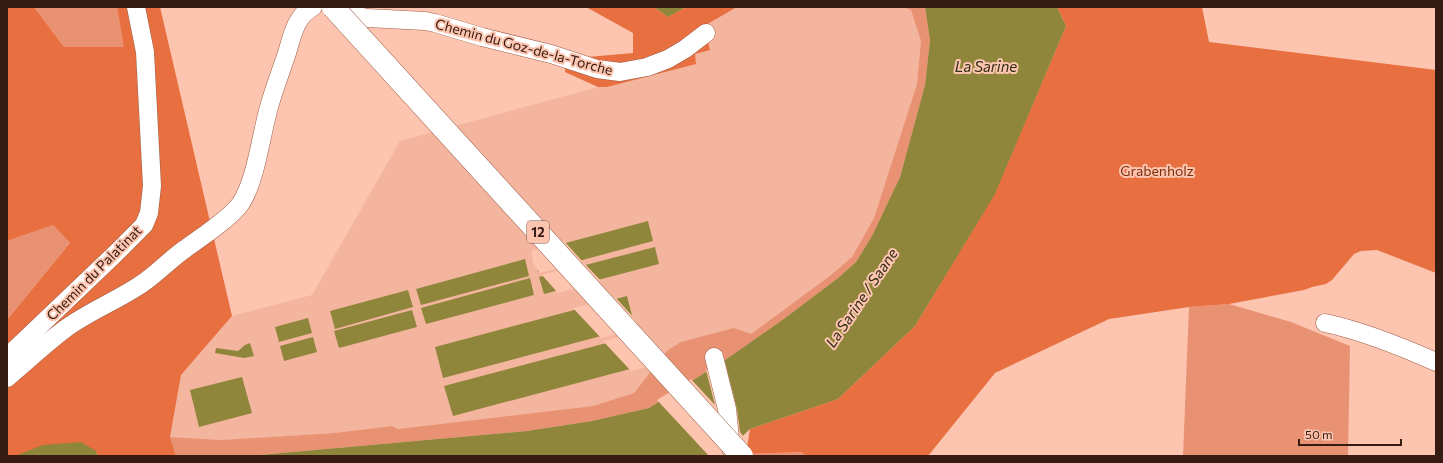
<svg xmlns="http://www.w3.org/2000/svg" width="1443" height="463" viewBox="0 0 1443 463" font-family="Commissioner,sans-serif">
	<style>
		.built { fill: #f3b59e }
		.green { fill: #e89273 }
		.forest { fill: #e76f40 }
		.water { fill: #90863b }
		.pier { fill: #fdc4af }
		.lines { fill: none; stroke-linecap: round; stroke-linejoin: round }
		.minor-casing { stroke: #9d5e47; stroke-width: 19 }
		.minor { stroke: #fff; stroke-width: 18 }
		.major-bridge-casing { stroke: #9d5e47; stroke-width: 23; stroke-linecap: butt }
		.major-bridge { stroke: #fff; stroke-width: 22 }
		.labels { text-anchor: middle; stroke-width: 4; stroke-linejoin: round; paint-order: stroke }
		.shield { fill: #fdc4af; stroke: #714e40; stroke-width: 1 }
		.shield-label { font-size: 13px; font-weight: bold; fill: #351b11 }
		.street-label { font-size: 14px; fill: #351b11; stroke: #fdc4af }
		.park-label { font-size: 14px; fill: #7b2f0d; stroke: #fdc4af }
		.water-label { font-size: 15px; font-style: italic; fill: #302d16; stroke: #fdc4af }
	</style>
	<rect width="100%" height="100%" fill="#fdc4af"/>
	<!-- built -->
	<path class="built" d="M 737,7 L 903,7 L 911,10 L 916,25 L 921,41 L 917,84 L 874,218 L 852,257 L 831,275 L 751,334 L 668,351 L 634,393 L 593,406 L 398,429 L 392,426 L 335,433 L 221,440 L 170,437 L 181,375 L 232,316 L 312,295 L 400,141 L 598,87 L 607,87 L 696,64 L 695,54 L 704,26 Z"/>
	<!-- green -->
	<path class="green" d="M 34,7 L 117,7 L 125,47 L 64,47 Z
		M 903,7 L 925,7 L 930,40 L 925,85 L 900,177 L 872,236 L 856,262 L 838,278 L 785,318 L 728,358 L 649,408 L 592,421 L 527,431 L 247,456 L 176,456 L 170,437 L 221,440 L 335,433 L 392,426 L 398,429 L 593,406 L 634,393 L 668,350 L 681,342 L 734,328 L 751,334 L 831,275 L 852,257 L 874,218 L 917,84 L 921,41 L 911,10 Z
		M 53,225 L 70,243 L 7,320 L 7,241 Z
		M 1229,304 L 1291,322 L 1350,346 L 1348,456 L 1183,456 L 1189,307 Z
		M 802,452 L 805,456 L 746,456 L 746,454 Z"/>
	<!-- forest -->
	<path class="forest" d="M 7,7 L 34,7 L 64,47 L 124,47 L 117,7 L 160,7 L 232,316 L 181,375 L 170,437 L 176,456 L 98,456 L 96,451 L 7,456 L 7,320 L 70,243 L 53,225 L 7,241 Z
		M 586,7 L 654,7 L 668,17 L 686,7 L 737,7 L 704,26 L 710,50 L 695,54 L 696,64 L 607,87 L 598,87 L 565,72 L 565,59 L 633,53 L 633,33 Z
		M 1057,7 L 1202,7 L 1209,42 L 1436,70 L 1436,273 L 1377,250 L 1361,251 L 1354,254 L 1332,280 L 1326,284 L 1312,287 L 1304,290 L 1229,304 L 1189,307 L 1109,319 L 995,373 L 928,456 L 805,456 L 802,452 L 746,454 L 750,429 L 838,399 L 915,326 L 995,193 L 1066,26 Z"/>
	<!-- water -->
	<path class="water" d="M 654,7 L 686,7 L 668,17 Z
		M 925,7 L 1057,7 L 1066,26 L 995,194 L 915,326 L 838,399 L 750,429 L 722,456 L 247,456 L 527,431 L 592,421 L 649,408 L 728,358 L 785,318 L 838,278 L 856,262 L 872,236 L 900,177 L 925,85 L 930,40 Z
		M 648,221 L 653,241 L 538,272 L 532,252 Z
		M 655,247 L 659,264 L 544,294 L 539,277 Z
		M 525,259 L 529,276 L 421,305 L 416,289 Z
		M 530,278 L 534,295 L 426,324 L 421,308 Z
		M 408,290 L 413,307 L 335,329 L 330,311 Z
		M 627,296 L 635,327 L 443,378 L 435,347 Z
		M 412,310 L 417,327 L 339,348 L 334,331 Z
		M 308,318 L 312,333 L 279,342 L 275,327 Z
		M 637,335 L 645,365 L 453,416 L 444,386 Z
		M 313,337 L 317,352 L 284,361 L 280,346 Z
		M 250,343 L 254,356 L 244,358 L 215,353 L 216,348 L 238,351 L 245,345 Z
		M 242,377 L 252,413 L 199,427 L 190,390 Z
		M 81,442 L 96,451 L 98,456 L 15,456 L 43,445 Z"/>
	<!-- pier -->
	<path class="pier" d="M 564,241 L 583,262 L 540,273 L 534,266 L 531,251 Z
		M 584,263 L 601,281 L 558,293 L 542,275 Z
		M 615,297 L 635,319 L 637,327 L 636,329 L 601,338 L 573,308 Z
		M 636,333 L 647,367 L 631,371 L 603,341 Z
		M 724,358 L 737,409 L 740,432 L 744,437 L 725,456 L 709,456 L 657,400 L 691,379 L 715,405 L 706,370 Z"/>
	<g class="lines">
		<defs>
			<path id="minor" d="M 334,7 L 354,15 L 367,18 L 425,21 L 435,23 L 482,37 L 551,54 L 597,69 L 620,72 L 647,67 L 668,59 L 685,49 L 706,33
				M 1325,323 C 1363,331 1400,346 1436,362
				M 7,357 L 115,254 L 144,225 L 149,213 L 152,186 L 145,52 L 136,7
				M 714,357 L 727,409 L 731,449
				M 7,378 C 26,362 45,344 65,329 C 88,312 116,301 140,285 C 156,275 169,260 185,249 C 200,238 231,218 241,203 C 256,180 261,135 269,107 C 274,89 281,71 287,53 C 292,36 296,15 313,7"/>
		</defs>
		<!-- minor casing -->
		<use href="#minor" class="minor-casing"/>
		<!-- minor -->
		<use href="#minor" class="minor"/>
		<defs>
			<path id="major-bridge" d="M 333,7 L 742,456"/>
		</defs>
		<!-- major-bridge casing -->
		<use href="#major-bridge" class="major-bridge-casing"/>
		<!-- major-bridge -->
		<use href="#major-bridge" class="major-bridge"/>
	</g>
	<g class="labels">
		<!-- shield labels -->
		<rect class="shield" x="527" y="221" width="22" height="22" rx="3"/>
		<g class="shield-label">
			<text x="538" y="237">12</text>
		</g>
		<!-- street labels -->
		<g class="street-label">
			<text transform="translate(524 47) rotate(15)" y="5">Chemin du Goz-de-la-Torche</text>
			<text transform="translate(94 273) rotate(-45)" y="5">Chemin du Palatinat</text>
		</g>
		<!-- park labels -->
		<g class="park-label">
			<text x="1157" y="176">Grabenholz</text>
		</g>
		<!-- water labels -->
		<g class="water-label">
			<text x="986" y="72">La Sarine</text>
			<text transform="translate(862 298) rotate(-56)" y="5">La Sarine / Saane</text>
		</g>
	</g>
	<!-- border -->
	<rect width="1443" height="463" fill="none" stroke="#351b11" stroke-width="16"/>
	<!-- scale -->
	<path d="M1299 439v6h102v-6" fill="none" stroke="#351b11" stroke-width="2"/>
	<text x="1305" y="439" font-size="12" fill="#351b11" stroke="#fdc4af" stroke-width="3" paint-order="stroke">50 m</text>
</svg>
